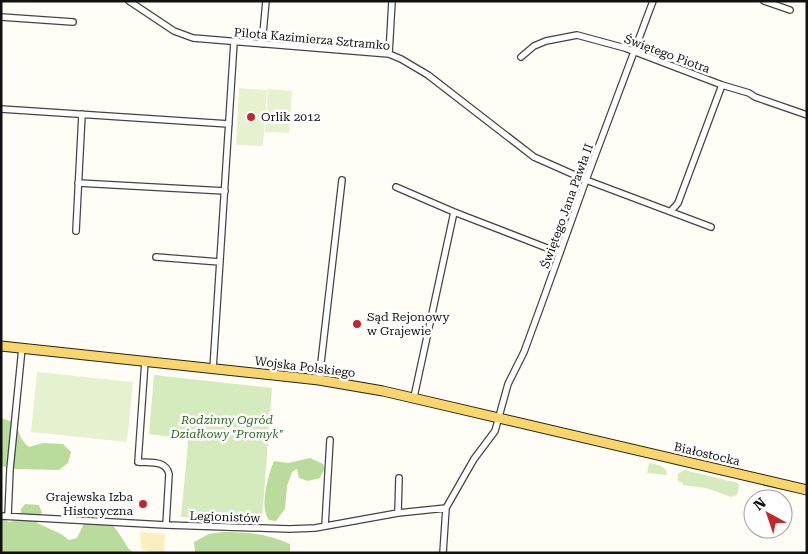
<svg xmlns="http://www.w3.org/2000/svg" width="808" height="554" viewBox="0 0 808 554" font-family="'Roboto Serif',serif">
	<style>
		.green { fill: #d5ebbd }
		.forest { fill: #b9dc9c }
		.sand { fill: #fbeec1 }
		.pitch { fill: #e6f2cf }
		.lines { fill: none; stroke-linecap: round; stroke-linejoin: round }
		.street-casing { stroke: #444; stroke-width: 8 }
		.primary-casing { stroke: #222; stroke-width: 11 }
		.street { stroke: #fff; stroke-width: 5.5 }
		.primary { stroke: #f9d66b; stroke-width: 9 }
		.poi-dot { fill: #c4262e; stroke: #fff; stroke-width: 2 }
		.labels { text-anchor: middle; stroke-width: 5; stroke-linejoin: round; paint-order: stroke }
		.street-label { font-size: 12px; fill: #111; stroke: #fff }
		.poi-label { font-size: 12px; fill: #111; stroke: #fff; text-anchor: start }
		.park-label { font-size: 12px; font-style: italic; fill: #2f6b1f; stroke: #fff }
	</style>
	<rect width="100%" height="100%" fill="#fffdf5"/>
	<!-- green -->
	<path class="green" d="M 154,375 L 272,388 L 262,521 L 181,517 L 188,443 L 186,439 L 149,434 Z
		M 649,463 C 657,465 667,465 667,475 L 647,473 Z
		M 684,470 L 738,483 L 739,487 L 737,495 L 731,497 L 706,488 L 683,485 L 683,483 L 678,481 L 678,474 Z"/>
	<!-- forest -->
	<path class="forest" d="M 1,418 C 5,420 10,420 13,423 C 21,430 17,437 29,447 L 43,443 L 63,444 L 71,452 L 68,463 L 59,470 L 15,469 L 1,466 Z
		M 310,458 L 323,464 L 325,468 L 320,478 L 308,481 L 299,478 L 297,469 L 292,472 L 287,486 L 285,509 L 276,521 L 269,520 C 259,508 268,475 274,461 L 288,463 Z
		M 25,504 L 39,505 L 42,513 L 37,523 L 61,534 L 69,540 L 77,538 L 89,513 C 110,514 119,534 129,549 L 134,553 L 1,553 L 1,518 L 9,522 L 21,519 L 21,509 Z
		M 223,532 C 246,532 268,534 290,544 L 290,553 L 195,553 L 194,542 L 209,534 Z"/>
	<!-- sand -->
	<path class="sand" d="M 140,532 L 165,534 L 164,550 L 167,553 L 148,553 L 148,550 L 141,549 Z"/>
	<!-- pitch -->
	<path class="pitch" d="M 239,88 L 267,90 L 263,146 L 236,145 Z
		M 268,89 L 292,91 L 289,133 L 265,132 Z
		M 37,372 L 133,382 L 127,442 L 31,432 Z"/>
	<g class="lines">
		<defs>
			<path id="street" d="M 129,1 L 174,31 L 193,38 L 389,54 L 401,59 L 428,75 L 534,157 L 586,180 L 711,227
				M 764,1 L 790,10
				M 1,17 L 73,22
				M 262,44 L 266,1
				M 389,54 L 392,1
				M 521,57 L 534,46 L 546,41 L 577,35 L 625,48 L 722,85 L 749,93 L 755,97 L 807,115
				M 1,109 L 229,124
				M 78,183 L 225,191
				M 396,187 L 454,212 L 560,253
				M 671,211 L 678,203 L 722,85
				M 76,231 L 82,114
				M 156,257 L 220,262
				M 145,361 L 138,462 C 150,463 166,460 169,474 L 166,525
				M 213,369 L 234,42
				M 319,380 L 342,180
				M 414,397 L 454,212
				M 398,513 L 399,478
				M 1,516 L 166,525 L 289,529 L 315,528 L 398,513 L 446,508
				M 8,516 L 10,469 L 22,348
				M 325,526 L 330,440
				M 443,553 L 446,508 L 474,459 L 495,431 L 508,384 L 524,352 L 543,300 L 586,180 L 653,1"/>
			<path id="primary" d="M 1,346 L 319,380 L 383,391 L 807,490"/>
		</defs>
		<!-- street casing -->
		<use href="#street" class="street-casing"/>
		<!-- primary casing -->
		<use href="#primary" class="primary-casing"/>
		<!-- street -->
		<use href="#street" class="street"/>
		<!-- primary -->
		<use href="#primary" class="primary"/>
	</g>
	<!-- markers -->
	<g class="poi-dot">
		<circle cx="251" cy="117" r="5"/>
		<circle cx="357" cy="324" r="5"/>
		<circle cx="143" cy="504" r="5"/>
	</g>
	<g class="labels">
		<!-- street labels -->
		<g class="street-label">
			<text transform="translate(312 39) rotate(5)" y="4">Pilota Kazimierza Sztramko</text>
			<text transform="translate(667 54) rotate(20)" y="4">Świętego Piotra</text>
			<text transform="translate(567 206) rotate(-70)" y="4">Świętego Jana Pawła II</text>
			<text transform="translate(305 367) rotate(7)" y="4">Wojska Polskiego</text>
			<text transform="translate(707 454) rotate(13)" y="4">Białostocka</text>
			<text transform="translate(225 517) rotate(2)" y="4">Legionistów</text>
		</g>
		<!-- poi labels -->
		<g class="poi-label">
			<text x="261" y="121">Orlik 2012</text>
			<text x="367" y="321">Sąd Rejonowy<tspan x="367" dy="14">w Grajewie</tspan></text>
			<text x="133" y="501" text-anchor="end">Grajewska Izba<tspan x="133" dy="14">Historyczna</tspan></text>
		</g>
		<!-- park labels -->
		<g class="park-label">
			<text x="227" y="424">Rodzinny Ogród<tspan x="227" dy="14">Działkowy "Promyk"</tspan></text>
		</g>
	</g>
	<!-- border -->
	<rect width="808" height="554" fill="none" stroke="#111111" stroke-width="5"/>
	<!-- north arrow -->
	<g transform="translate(768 514) rotate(320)"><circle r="24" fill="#ffffff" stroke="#a0a0a0"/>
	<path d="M0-4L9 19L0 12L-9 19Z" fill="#c4262e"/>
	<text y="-8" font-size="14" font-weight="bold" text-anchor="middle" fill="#111111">N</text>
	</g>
</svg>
